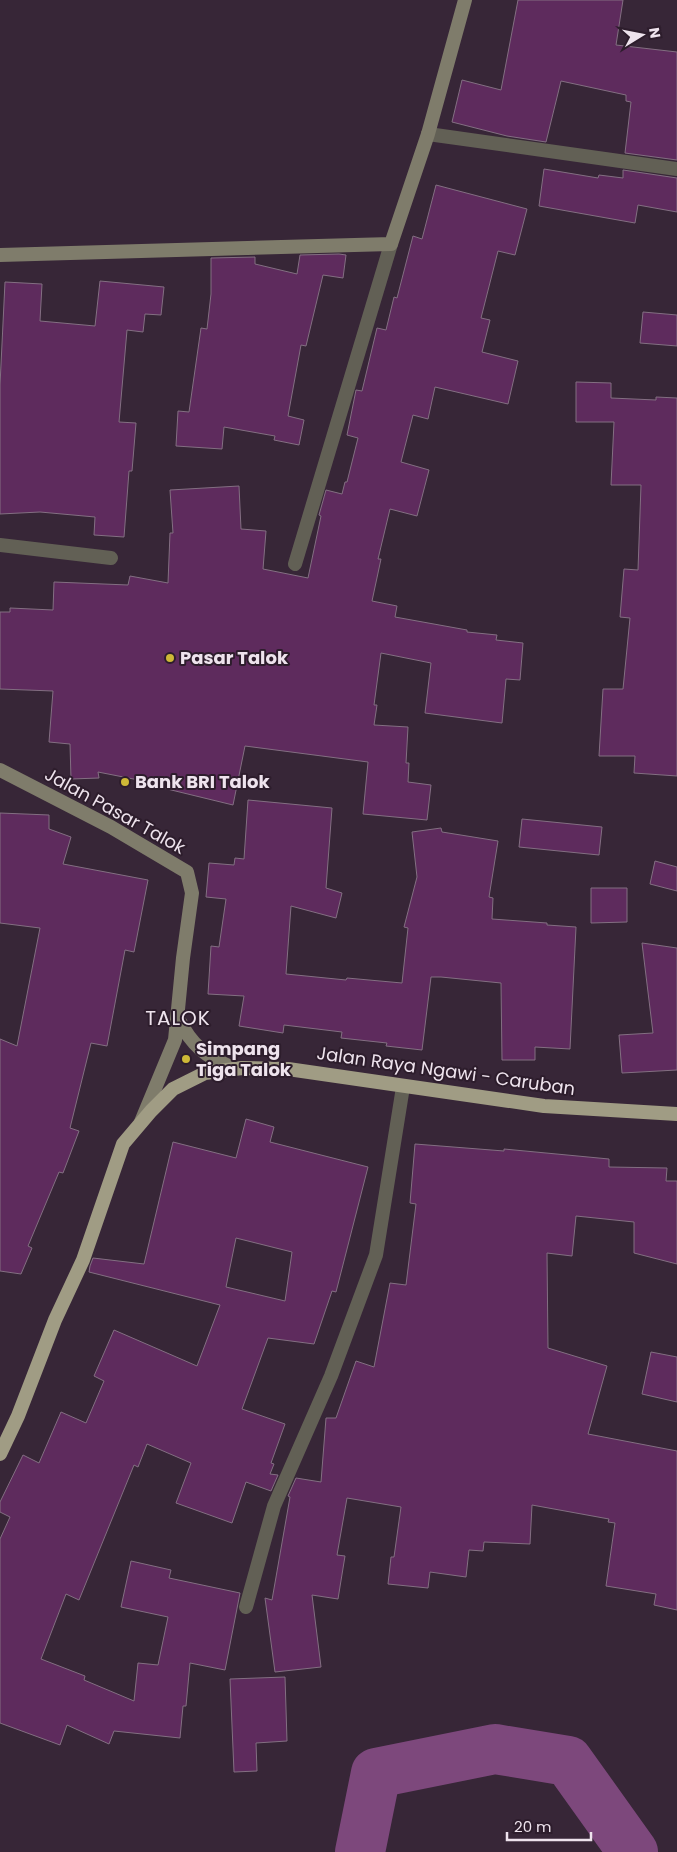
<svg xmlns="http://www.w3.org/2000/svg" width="677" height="1852" viewBox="0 0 677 1852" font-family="Poppins,sans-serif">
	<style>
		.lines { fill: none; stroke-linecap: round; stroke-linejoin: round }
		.river { stroke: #7d487c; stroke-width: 50 }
		.building { fill: #5e2b5d; stroke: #836f82; fill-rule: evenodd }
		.minor { stroke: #626055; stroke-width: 14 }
		.secondary { stroke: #7f7c6b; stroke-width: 14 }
		.trunk { stroke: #a09c84; stroke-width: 14 }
		.poi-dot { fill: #ceb837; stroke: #2d1d2c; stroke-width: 2 }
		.labels { text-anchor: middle; stroke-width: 4; stroke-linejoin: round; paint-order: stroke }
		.poi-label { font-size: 18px; font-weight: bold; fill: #eee3ed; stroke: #2d1d2c; text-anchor: start }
		.street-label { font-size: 18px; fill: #eee3ed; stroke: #2d1d2c }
		.quarter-label { font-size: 20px; letter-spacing: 1px; fill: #eee3ed; stroke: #2d1d2c }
	</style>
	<rect width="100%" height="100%" fill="#372637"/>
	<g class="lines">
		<!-- river -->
		<path class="river" d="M 360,1852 L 376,1773 L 495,1749 L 568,1761 L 633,1852"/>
	</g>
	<!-- building -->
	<path class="building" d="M 518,0 L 623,0 L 616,45 L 677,52 L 677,160 L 625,153 L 631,102 L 626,101 L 626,95 L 561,81 L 546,142 L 507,136 L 452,122 L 462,80 L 501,90 Z
		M 544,169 L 598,178 L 599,175 L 623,178 L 623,170 L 677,178 L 677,212 L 638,205 L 635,223 L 539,206 Z
		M 436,185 L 527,209 L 515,255 L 498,251 L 481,318 L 490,320 L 482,352 L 518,361 L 508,404 L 435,387 L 428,419 L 413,415 L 401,462 L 429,470 L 417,516 L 390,509 L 378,559 L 381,559 L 372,601 L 397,606 L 395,617 L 467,630 L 467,632 L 497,635 L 496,640 L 523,643 L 520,680 L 506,679 L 502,723 L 425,713 L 431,663 L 381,653 L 374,705 L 377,705 L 374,725 L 408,727 L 406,763 L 409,763 L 408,782 L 431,785 L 427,820 L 363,814 L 368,762 L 245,746 L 233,805 L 159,787 L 159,784 L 98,772 L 99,778 L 71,779 L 70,744 L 49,742 L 53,691 L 0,689 L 0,612 L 10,612 L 10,608 L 53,610 L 54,582 L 128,585 L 130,576 L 168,583 L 170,533 L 173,533 L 170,490 L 239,486 L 241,529 L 266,531 L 263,569 L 308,578 L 321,516 L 319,515 L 326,490 L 342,494 L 345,482 L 347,482 L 358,438 L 347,435 L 356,390 L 362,391 L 377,328 L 386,330 L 394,297 L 397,298 L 413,236 L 422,239 Z
		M 339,254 L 346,255 L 343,278 L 323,275 L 306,346 L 301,345 L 288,416 L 304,420 L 299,445 L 274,440 L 275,436 L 224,427 L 222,449 L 176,446 L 178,411 L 189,412 L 201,328 L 207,329 L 211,294 L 211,258 L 255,257 L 255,264 L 297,274 L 300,255 Z
		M 100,281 L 164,287 L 161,315 L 145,314 L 143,332 L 127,330 L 119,422 L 136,423 L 132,471 L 129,471 L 124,537 L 94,535 L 95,517 L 40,512 L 0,514 L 0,385 L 5,282 L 42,284 L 40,321 L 95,326 Z
		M 643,312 L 677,315 L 677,346 L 640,343 Z
		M 576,382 L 611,383 L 611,398 L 656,400 L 656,397 L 677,398 L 677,776 L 634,773 L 635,756 L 599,756 L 603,689 L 623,689 L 630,618 L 620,617 L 624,569 L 638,570 L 641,485 L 611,485 L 614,422 L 576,422 Z
		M 248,800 L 332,808 L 326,888 L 342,893 L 336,918 L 291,906 L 286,974 L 346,980 L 347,978 L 402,983 L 408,928 L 404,927 L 417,877 L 412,832 L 441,828 L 442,832 L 498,841 L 489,897 L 493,898 L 492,919 L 547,923 L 547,925 L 576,927 L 570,1049 L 535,1047 L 535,1060 L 502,1060 L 501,983 L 441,977 L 431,977 L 422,1050 L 386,1046 L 387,1043 L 341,1038 L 342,1032 L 284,1025 L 283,1033 L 239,1026 L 244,996 L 208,994 L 211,946 L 219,947 L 226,899 L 206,897 L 209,863 L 234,865 L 235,858 L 244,859 Z
		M 0,813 L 49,815 L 49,829 L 71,837 L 63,864 L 148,880 L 134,952 L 125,950 L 107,1046 L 91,1043 L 70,1128 L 79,1131 L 63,1173 L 59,1172 L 28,1246 L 32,1248 L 21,1274 L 0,1271 L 0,1039 L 17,1046 L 40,928 L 0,923 Z
		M 522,819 L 602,827 L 599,855 L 519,847 Z
		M 655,861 L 677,867 L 677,891 L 650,884 Z
		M 591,888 L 627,888 L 627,922 L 591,923 Z
		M 642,943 L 677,948 L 677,1070 L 622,1073 L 619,1035 L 653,1033 Z
		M 246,1119 L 274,1127 L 270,1142 L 368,1167 L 336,1292 L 332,1291 L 314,1344 L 268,1338 L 242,1409 L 285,1424 L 271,1463 L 274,1464 L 270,1474 L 278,1475 L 271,1491 L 246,1482 L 232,1523 L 176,1503 L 191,1463 L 147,1444 L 138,1467 L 134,1465 L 79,1600 L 66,1594 L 41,1659 L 85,1676 L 84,1680 L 134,1701 L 138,1663 L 158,1665 L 168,1617 L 121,1607 L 131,1561 L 171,1570 L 169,1578 L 240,1593 L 225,1670 L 190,1663 L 186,1706 L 183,1706 L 180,1738 L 114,1731 L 109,1744 L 67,1725 L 60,1745 L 0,1723 L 0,1539 L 10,1517 L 0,1512 L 0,1502 L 23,1455 L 39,1463 L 61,1412 L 86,1423 L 104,1381 L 94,1376 L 114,1330 L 197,1366 L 220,1305 L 89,1272 L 90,1266 L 93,1258 L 144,1264 L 173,1142 L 236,1158 ZM 236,1238 L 292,1252 L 285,1301 L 226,1287 Z
		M 415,1144 L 504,1151 L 504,1149 L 609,1159 L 609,1167 L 667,1168 L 666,1181 L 677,1181 L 677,1264 L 634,1253 L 634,1222 L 576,1216 L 572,1256 L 547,1253 L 548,1348 L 607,1366 L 588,1434 L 677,1451 L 677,1610 L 654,1605 L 656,1594 L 606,1586 L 615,1523 L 608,1522 L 609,1519 L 532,1505 L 530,1544 L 484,1542 L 483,1551 L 469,1550 L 466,1577 L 430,1572 L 428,1588 L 388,1584 L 391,1557 L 394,1557 L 401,1507 L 347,1498 L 337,1555 L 345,1556 L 338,1599 L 312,1595 L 321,1667 L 275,1672 L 265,1598 L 272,1600 L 290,1497 L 288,1496 L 296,1478 L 321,1482 L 326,1418 L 336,1418 L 356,1361 L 374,1367 L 390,1283 L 406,1285 L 416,1204 L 410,1203 Z
		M 651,1352 L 677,1357 L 677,1402 L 642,1394 Z
		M 285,1677 L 287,1741 L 256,1743 L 257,1771 L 234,1772 L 230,1679 Z"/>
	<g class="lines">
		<!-- minor -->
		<path class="minor" d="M 428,134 L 677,169
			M 0,545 L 111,558
			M 295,564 L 391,244
			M 246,1607 L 274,1506 L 331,1376 L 376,1255 L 403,1087"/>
		<!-- secondary -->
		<path class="secondary" d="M 0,255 L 391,244 L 428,134 L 465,0
			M 0,770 L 111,827 L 187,872 L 192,893 L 183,958 L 175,1040 L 141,1122
			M 178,1018 C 191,1045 207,1058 234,1068"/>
		<!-- trunk -->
		<path class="trunk" d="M 0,1454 L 18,1416 L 55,1320 L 83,1260 L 123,1144 L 151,1111 L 173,1089 L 205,1073 L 242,1068 L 288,1069 L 544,1106 L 677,1114"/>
	</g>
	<!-- markers -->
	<g class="poi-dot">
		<circle cx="170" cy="658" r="5"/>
		<circle cx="125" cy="782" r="5"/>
		<circle cx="186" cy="1059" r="5"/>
	</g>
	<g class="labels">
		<!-- poi labels -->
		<g class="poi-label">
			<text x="180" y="664">Pasar Talok</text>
			<text x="135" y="788">Bank BRI Talok</text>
			<text x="196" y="1055">Simpang<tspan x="196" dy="21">Tiga Talok</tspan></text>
		</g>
		<!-- street labels -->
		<g class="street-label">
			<text transform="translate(115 811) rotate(29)" y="6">Jalan Pasar Talok</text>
			<text transform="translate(446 1071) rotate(8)" y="6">Jalan Raya Ngawi - Caruban</text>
		</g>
		<!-- quarter labels -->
		<g class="quarter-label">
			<text x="178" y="1025">TALOK</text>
		</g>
	</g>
	<!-- north arrow -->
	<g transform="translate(642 35) rotate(80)" stroke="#2d1d2c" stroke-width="4" paint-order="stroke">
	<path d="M0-4L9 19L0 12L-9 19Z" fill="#eee3ed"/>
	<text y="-8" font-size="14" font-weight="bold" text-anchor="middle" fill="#eee3ed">N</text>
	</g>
	<!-- scale -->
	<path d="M507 1832v8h84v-8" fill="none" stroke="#eee3ed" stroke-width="2.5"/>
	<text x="514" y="1832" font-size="15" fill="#eee3ed" stroke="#2d1d2c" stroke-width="4" paint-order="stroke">20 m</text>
</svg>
